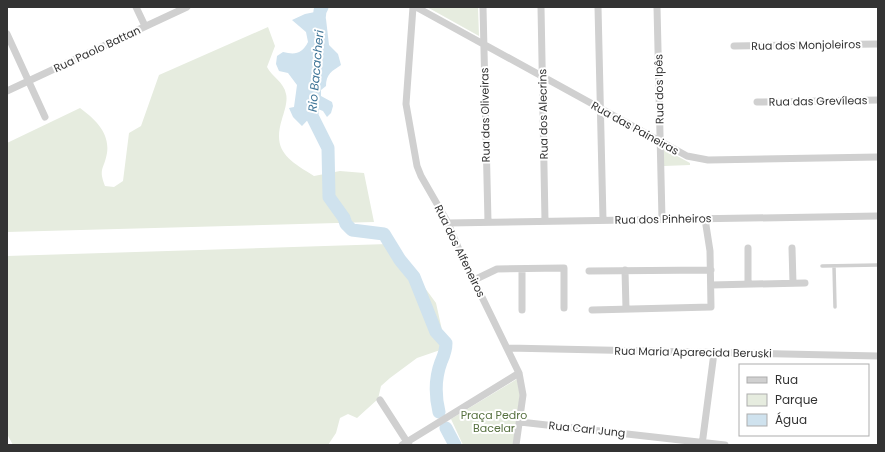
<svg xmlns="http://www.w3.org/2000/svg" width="885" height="452" viewBox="0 0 885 452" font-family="Poppins,sans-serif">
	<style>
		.green { fill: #e6ecdf }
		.water { fill: #cfe2ee }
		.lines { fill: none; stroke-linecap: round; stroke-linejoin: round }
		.river { stroke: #cfe2ee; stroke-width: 13 }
		.lane { stroke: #d0d0d0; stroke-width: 3.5 }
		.street { stroke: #d0d0d0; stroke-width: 7 }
		.labels { text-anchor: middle; stroke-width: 4; stroke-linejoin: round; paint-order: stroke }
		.street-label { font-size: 11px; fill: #333; stroke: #fff }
		.park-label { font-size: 11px; fill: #56703f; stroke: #fff }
		.water-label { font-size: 12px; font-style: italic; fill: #3f7597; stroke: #fff }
	</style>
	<rect width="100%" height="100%" fill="#fff"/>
	<!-- green -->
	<path class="green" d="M 427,7 L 478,7 L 479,36 Z
		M 268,27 L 275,46 L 267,67 C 272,77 284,82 286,94 C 288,101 284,112 282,119 C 272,151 288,160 314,176 L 340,171 L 364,173 L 374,222 L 7,232 L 7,143 L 80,108 C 95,119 110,133 107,153 C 104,170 98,168 105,186 L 114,187 L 123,181 L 129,133 L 141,126 L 159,75 Z
		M 664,149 L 690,163 L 690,165 L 664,166 Z
		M 388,244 L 406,262 L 436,303 L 446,348 L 417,358 L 390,378 L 381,386 L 378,399 L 357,418 L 348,414 L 340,418 L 336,433 L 328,445 L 13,445 L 7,434 L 7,256 Z
		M 517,379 L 520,395 L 513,445 L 463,445 L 451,419 Z"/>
	<!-- water -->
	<path class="water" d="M 320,11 L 326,19 L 329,45 L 338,54 L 341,65 C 332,71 326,74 326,86 L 321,90 L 321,96 L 332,102 L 333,106 L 331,113 L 327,117 L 323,111 L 318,109 L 302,126 L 293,117 L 289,108 L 294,107 L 297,85 L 288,73 L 279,71 L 276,64 L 277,56 L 283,52 C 295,55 302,54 308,42 L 306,32 L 292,20 L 305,14 Z"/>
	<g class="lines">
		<!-- river -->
		<path class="river" d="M 318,28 L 320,11 L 322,7
			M 313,100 L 312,116 L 328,148 L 329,197 L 344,218 L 346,224 L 352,230 L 384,234 L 400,260 L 414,277 L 436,332 L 446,343 C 446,351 444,355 441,362 C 435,378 435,395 439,412
			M 446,428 L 455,445"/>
		<!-- lane -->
		<path class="lane" d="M 822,266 L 878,265
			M 834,266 L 835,307"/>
		<!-- street -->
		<path class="street" d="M 136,7 L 145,26
			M 413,7 L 406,104 L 417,166 L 421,176 L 448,223 L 460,252 L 519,373 L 523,395 L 516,445
			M 416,7 L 687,156 L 708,160 L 878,157
			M 483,7 L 488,222
			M 541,7 L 545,221
			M 598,7 L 603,220
			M 657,7 L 662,219
			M 7,34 L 45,117
			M 734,46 L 878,44
			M 7,91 L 187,7
			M 757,102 L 878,100
			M 448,223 L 878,216
			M 748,248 L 748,284
			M 792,248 L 793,283
			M 522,269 L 522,310
			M 625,270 L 626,309
			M 589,271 L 711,270
			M 474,280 L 497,269 L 564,268 L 564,308
			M 711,285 L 805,283
			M 592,310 L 711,307 L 710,251 L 705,219
			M 507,348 L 878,356
			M 380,400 L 409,445
			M 520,422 L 725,445
			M 402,445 L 519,373
			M 702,445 L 714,353"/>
	</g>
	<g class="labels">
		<!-- street labels -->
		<g class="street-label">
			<text transform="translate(806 45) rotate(-1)" y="4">Rua dos Monjoleiros</text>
			<text transform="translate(97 49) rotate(-25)" y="4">Rua Paolo Battan</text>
			<text transform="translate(659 89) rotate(-91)" y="4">Rua dos Ipês</text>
			<text transform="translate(818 101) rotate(-1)" y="4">Rua das Grevíleas</text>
			<text transform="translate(543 114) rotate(-91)" y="4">Rua dos Alecrins</text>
			<text transform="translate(485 115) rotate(-91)" y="4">Rua das Oliveiras</text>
			<text transform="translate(635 128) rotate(29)" y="4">Rua das Paineiras</text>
			<text transform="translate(663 219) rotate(-1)" y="4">Rua dos Pinheiros</text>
			<text transform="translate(460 251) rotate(64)" y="4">Rua dos Alfeneiros</text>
			<text transform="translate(693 352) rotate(1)" y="4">Rua Maria Aparecida Beruski</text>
			<text transform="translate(587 429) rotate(6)" y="4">Rua Carl Jung</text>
		</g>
		<!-- park labels -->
		<g class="park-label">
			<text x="494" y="419">Praça Pedro<tspan x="494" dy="13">Bacelar</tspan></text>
		</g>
		<!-- water labels -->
		<g class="water-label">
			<text transform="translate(316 71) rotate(-85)" y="4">Rio Bacacheri</text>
		</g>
	</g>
	<!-- border -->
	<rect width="885" height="452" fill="none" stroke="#333333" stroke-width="16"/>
	<!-- legend -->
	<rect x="739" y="364" width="130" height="72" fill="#ffffff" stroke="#adadad"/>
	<rect x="747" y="377" width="20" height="6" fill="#d0d0d0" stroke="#adadad"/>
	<text x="775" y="384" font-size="12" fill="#333333">Rua</text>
	<rect x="747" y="394" width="20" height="12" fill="#e6ecdf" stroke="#adadad"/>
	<text x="775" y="404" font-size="12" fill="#333333">Parque</text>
	<rect x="747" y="414" width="20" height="12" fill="#cfe2ee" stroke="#adadad"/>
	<text x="775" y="424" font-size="12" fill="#333333">Água</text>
</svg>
